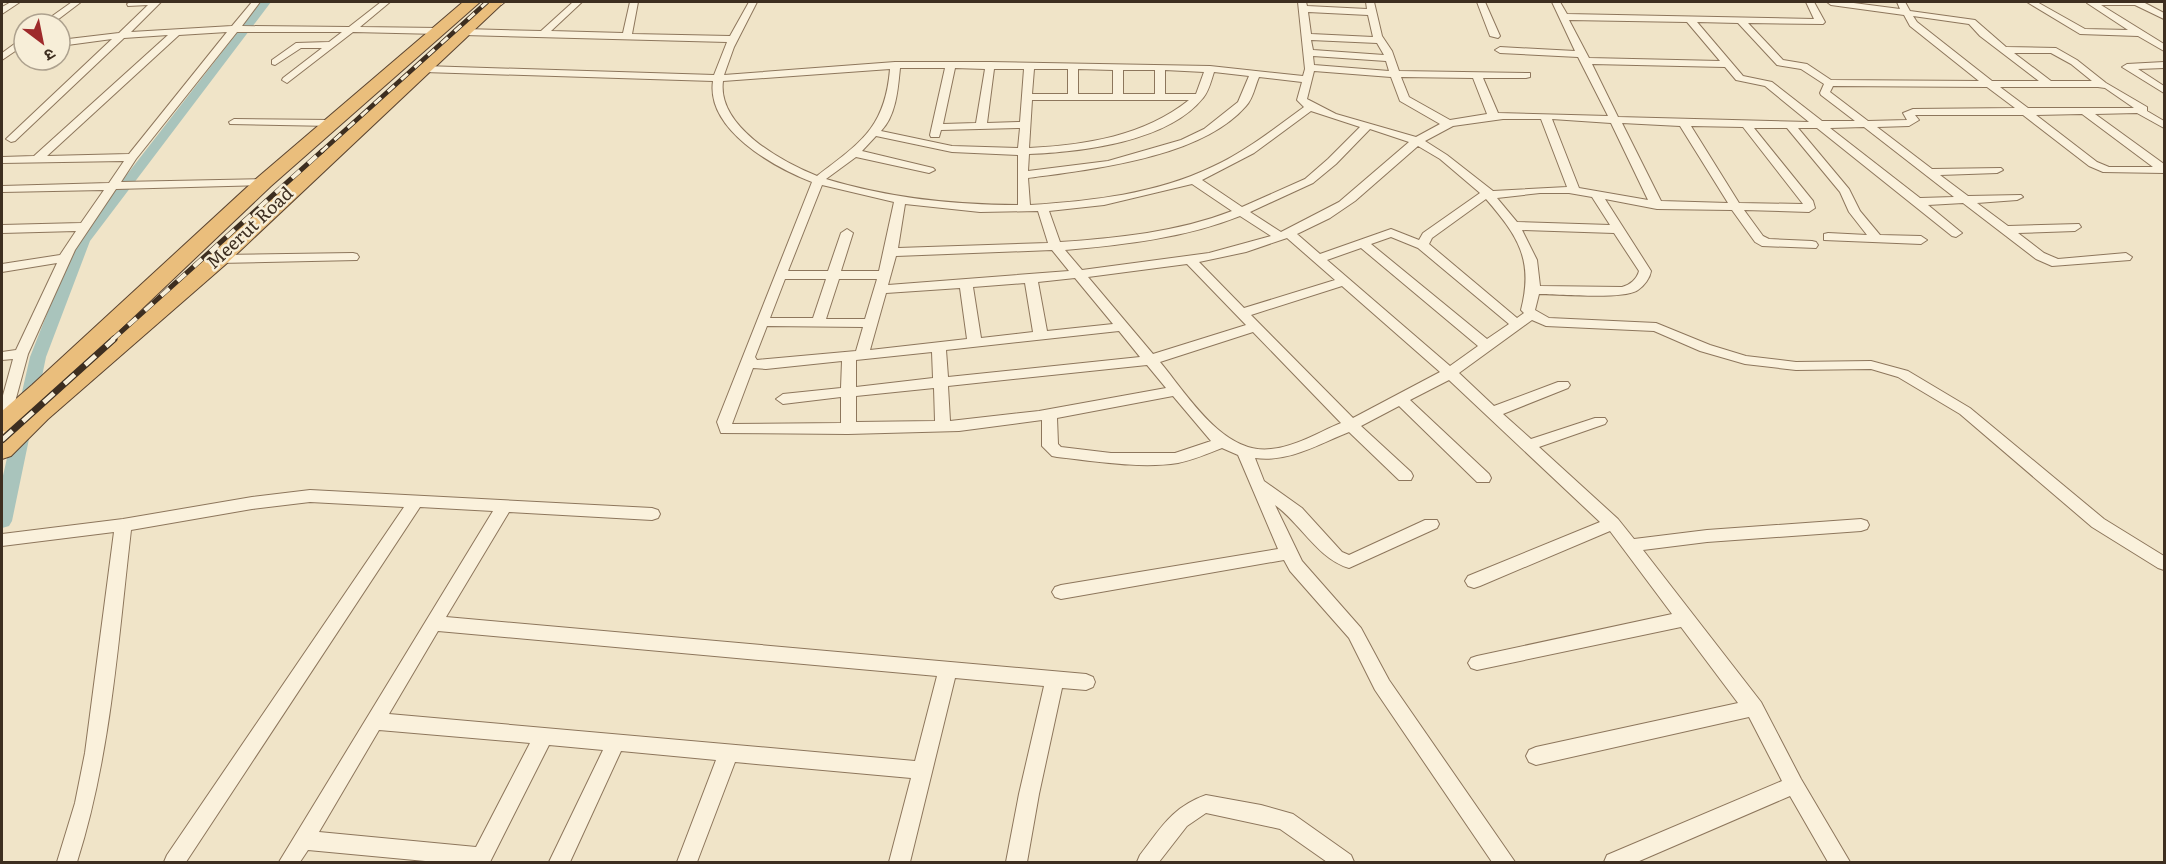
<svg xmlns="http://www.w3.org/2000/svg" width="2166" height="864" viewBox="0 0 2166 864" font-family="Literata,'Noto Sans Devanagari',serif">
	<style>
		.lines { fill: none; stroke-linecap: round; stroke-linejoin: round }
		.canal { fill: #a9c4bc; fill-rule: evenodd }
		.minor-casing { stroke: #8d765c; stroke-width: 2 }
		.trunk-casing { stroke: #5b4430; stroke-width: 2 }
		.minor { fill: #faf1dc; fill-rule: evenodd }
		.trunk { fill: #eabe7c; fill-rule: evenodd }
		.rail-far2-casing { stroke: #3d2e20; stroke-width: 4.5 }
		.rail-far1-casing { stroke: #3d2e20; stroke-width: 5 }
		.rail-casing { stroke: #3d2e20; stroke-width: 7 }
		.rail-far2 { stroke: #f7eed8; stroke-width: 3; stroke-dasharray: 9; stroke-linecap: butt }
		.rail-far1 { stroke: #f7eed8; stroke-width: 4; stroke-dasharray: 11; stroke-linecap: butt }
		.rail { stroke: #f7eed8; stroke-width: 4.5; stroke-dasharray: 14; stroke-linecap: butt }
		.labels { text-anchor: middle; stroke-width: 5; stroke-linejoin: round; paint-order: stroke }
		.street-label { font-size: 18px; fill: #3d2e20; stroke: #f7eed8 }
	</style>
	<rect width="100%" height="100%" fill="#f0e4c8"/>
	<g class="lines">
		<!-- canal -->
		<path class="canal" d="M 261,2 L 271,2 L 90,241 L 46,357 L 12,521 L 9,526 L 2,528 L 2,480 L 30,357 L 76,240 Z"/>
		<defs>
			<path id="minor" d="M 11,2 L 20,2 L 2,14 L 2,7 Z
				M 72,2 L 81,2 L 52,24 L 41,24 Z
				M 130,2 L 161,2 L 131,32 L 232,26 L 252,2 L 260,2 L 242,26 L 349,27 L 381,2 L 390,2 L 360,27 L 439,28 L 444,31 L 439,34 L 353,32 L 287,83 L 282,80 L 283,78 L 322,48 L 301,48 L 275,65 L 272,64 L 272,60 L 296,43 L 329,42 L 342,32 L 237,32 L 136,159 L 121,182 L 264,179 L 270,182 L 264,185 L 116,189 L 75,250 L 28,354 L 9,424 L 15,445 L 12,449 L 2,449 L 2,399 L 13,359 L 2,360 L 2,352 L 16,350 L 57,263 L 2,272 L 2,264 L 60,255 L 76,231 L 2,233 L 2,225 L 81,223 L 104,190 L 2,192 L 2,186 L 109,183 L 124,161 L 2,163 L 2,157 L 34,156 L 168,35 L 124,38 L 15,141 L 11,142 L 6,139 L 112,39 L 60,46 L 60,40 L 119,33 L 148,5 L 128,6 L 127,4 ZM 227,32 L 129,154 L 47,156 L 179,35 Z
				M 492,2 L 505,2 L 501,5 Z
				M 573,2 L 582,2 L 551,31 L 623,33 L 630,2 L 638,2 L 632,34 L 730,36 L 749,2 L 757,2 L 734,47 L 724,75 L 895,62 L 990,62 L 1210,66 L 1303,76 L 1305,69 L 1298,2 L 1306,2 L 1307,6 L 1367,9 L 1366,2 L 1374,2 L 1382,36 L 1392,51 L 1399,71 L 1530,73 L 1530,77 L 1526,78 L 1483,78 L 1498,113 L 1608,116 L 1578,57 L 1500,53 L 1495,50 L 1500,47 L 1575,51 L 1552,2 L 1560,2 L 1567,14 L 1814,19 L 1806,2 L 1814,2 L 1825,22 L 1823,24 L 1748,23 L 1783,60 L 1807,64 L 1831,80 L 1979,81 L 1910,26 L 1904,15 L 1831,5 L 1827,2 L 1846,2 L 1900,9 L 1897,2 L 1905,2 L 1910,11 L 1975,20 L 2006,47 L 2056,48 L 2077,60 L 2106,83 L 2147,107 L 2147,111 L 2164,121 L 2164,128 L 2137,113 L 2095,114 L 2164,164 L 2164,173 L 2103,172 L 2089,166 L 2023,115 L 1915,115 L 1919,120 L 1909,126 L 1877,127 L 1932,169 L 2001,168 L 2003,170 L 1997,173 L 1940,175 L 1968,196 L 2021,195 L 2023,197 L 2017,200 L 1977,203 L 2008,226 L 2079,224 L 2081,227 L 2075,231 L 2018,233 L 2044,253 L 2058,259 L 2126,253 L 2132,257 L 2130,260 L 2052,266 L 2036,259 L 1963,203 L 1928,205 L 1962,233 L 1956,237 L 1952,236 L 1817,128 L 1798,128 L 1849,189 L 1860,211 L 1880,235 L 1921,236 L 1927,240 L 1921,244 L 1824,240 L 1824,234 L 1828,233 L 1867,235 L 1849,212 L 1840,192 L 1787,128 L 1754,128 L 1813,201 L 1815,208 L 1809,212 L 1744,210 L 1763,236 L 1769,239 L 1812,241 L 1816,242 L 1818,245 L 1816,248 L 1762,246 L 1755,242 L 1732,210 L 1657,209 L 1605,199 L 1651,271 C 1650,278 1644,286 1638,290 C 1625,300 1558,294 1539,294 L 1535,310 L 1549,318 L 1656,323 L 1710,345 L 1746,356 L 1796,362 L 1871,361 L 1908,371 L 1970,408 L 2104,519 L 2164,556 L 2164,570 L 2158,568 L 2092,527 L 1960,414 L 1898,377 L 1871,369 L 1796,370 L 1745,364 L 1700,351 L 1654,331 L 1546,326 L 1532,320 L 1459,373 L 1494,406 L 1558,382 L 1568,382 L 1570,385 L 1568,388 L 1503,414 L 1531,439 L 1595,418 L 1605,418 L 1607,421 L 1605,424 L 1539,447 L 1618,519 L 1634,539 L 1707,530 L 1861,519 L 1867,521 L 1869,525 L 1867,529 L 1861,531 L 1707,542 L 1643,550 L 1761,702 L 1801,779 L 1850,862 L 1828,862 L 1790,796 L 1637,862 L 1604,862 L 1607,855 L 1782,781 L 1749,717 L 1536,765 L 1529,762 L 1526,756 L 1529,750 L 1536,747 L 1738,703 L 1681,627 L 1477,670 L 1471,668 L 1468,663 L 1471,658 L 1477,656 L 1672,614 L 1610,531 L 1480,586 L 1474,588 L 1468,586 L 1465,581 L 1468,576 L 1600,522 L 1449,380 L 1410,400 L 1489,474 L 1491,478 L 1489,482 L 1477,482 L 1399,406 L 1361,426 L 1411,472 L 1413,476 L 1411,480 L 1399,480 L 1349,432 C 1319,444 1288,463 1255,458 L 1264,481 L 1302,508 L 1342,552 L 1349,555 L 1425,520 L 1437,520 L 1439,524 L 1437,528 L 1349,568 C 1318,559 1301,524 1275,505 L 1302,561 L 1361,628 L 1389,680 L 1515,862 L 1492,862 L 1375,690 L 1349,638 L 1290,571 L 1284,560 L 1061,599 L 1055,597 L 1052,592 L 1055,587 L 1061,585 L 1278,549 L 1238,455 L 1222,448 C 1207,454 1193,460 1178,463 C 1140,469 1095,461 1057,457 L 1052,456 L 1042,446 L 1042,420 L 959,431 L 848,434 L 721,433 L 717,422 L 812,182 C 773,167 706,129 713,81 L 424,72 L 419,69 L 424,66 L 714,75 L 727,42 L 464,35 L 459,32 L 464,29 L 541,31 ZM 1308,12 L 1368,15 L 1373,37 L 1311,34 ZM 1913,16 L 1969,24 L 1980,36 L 2039,81 L 1992,81 L 1917,22 ZM 1569,20 L 1687,22 L 1720,61 L 1589,58 ZM 1697,22 L 1738,23 L 1777,65 L 1801,69 L 1824,84 L 1820,93 L 1821,95 L 1855,121 L 1822,121 L 1772,82 L 1743,76 ZM 1311,40 L 1377,43 L 1384,55 L 1313,50 ZM 2014,53 L 2051,53 L 2071,64 L 2092,81 L 2051,81 ZM 1313,56 L 1386,61 L 1389,71 L 1314,65 ZM 1592,64 L 1725,67 L 1736,80 L 1765,86 L 1809,122 L 1618,117 ZM 900,68 L 945,68 L 930,135 L 931,137 L 939,137 L 941,130 L 1020,128 L 1018,148 L 952,146 L 881,131 C 896,116 898,89 900,68 ZM 955,68 L 985,69 L 976,123 L 943,124 ZM 890,69 C 885,128 861,142 817,176 C 780,161 717,126 723,81 ZM 994,69 L 1024,69 L 1020,122 L 987,123 ZM 1034,69 L 1068,69 L 1068,94 L 1032,94 ZM 1078,69 L 1113,70 L 1113,94 L 1078,94 ZM 1123,70 L 1155,70 L 1155,94 L 1123,94 ZM 1165,70 L 1204,72 L 1196,94 L 1165,94 ZM 1314,71 L 1391,77 L 1400,101 L 1440,124 L 1416,137 L 1336,114 L 1307,99 ZM 1214,72 L 1249,76 L 1238,102 L 1204,129 L 1181,140 L 1108,161 L 1028,171 L 1029,154 C 1081,152 1168,142 1203,98 C 1209,91 1211,81 1214,72 ZM 1259,77 L 1302,82 L 1297,100 L 1304,107 C 1274,129 1245,152 1212,167 C 1156,194 1091,201 1030,205 L 1028,178 C 1093,169 1201,158 1246,106 C 1253,99 1255,86 1259,77 ZM 1401,77 L 1473,78 L 1487,114 L 1450,120 L 1409,97 ZM 1833,86 L 1987,87 L 2015,108 L 1913,109 L 1903,113 L 1907,120 L 1868,121 L 1830,92 ZM 2000,87 L 2098,87 L 2105,88 L 2134,108 L 2028,108 ZM 1032,100 L 1189,100 C 1144,136 1086,145 1029,148 ZM 1311,111 L 1360,127 L 1328,159 L 1305,179 L 1242,207 L 1202,180 L 1254,153 ZM 2082,114 L 2153,167 L 2109,167 L 2097,162 L 2036,115 ZM 1503,119 L 1541,119 L 1567,187 L 1493,191 L 1447,155 L 1425,141 L 1453,126 ZM 1552,119 L 1611,123 L 1648,200 L 1579,188 ZM 1622,123 L 1680,126 L 1728,203 L 1661,201 ZM 1691,126 L 1743,127 L 1803,204 L 1739,203 ZM 1864,127 L 1954,197 L 1920,198 L 1830,128 ZM 1370,129 L 1409,142 L 1339,202 L 1281,232 L 1250,212 L 1313,183 L 1336,164 ZM 876,136 L 952,152 L 1018,155 L 1018,205 C 953,205 889,198 826,179 L 856,157 L 929,173 L 935,170 L 933,168 L 862,151 ZM 1418,146 L 1440,159 L 1480,193 L 1423,233 L 1419,240 L 1391,229 L 1320,254 L 1297,234 L 1330,218 L 1355,201 ZM 1192,184 L 1232,211 C 1178,232 1117,238 1060,242 L 1049,211 L 1104,205 ZM 822,185 L 894,202 L 879,271 L 841,271 L 853,233 L 847,229 L 841,233 L 828,271 L 788,271 ZM 1540,193 L 1569,193 L 1592,197 L 1610,225 L 1517,222 L 1497,198 ZM 1486,199 C 1518,236 1534,260 1521,310 L 1524,313 L 1517,318 L 1429,244 L 1432,238 ZM 905,204 L 980,212 L 1038,211 L 1048,243 L 898,248 ZM 1240,216 L 1271,236 L 1209,253 L 1082,270 L 1065,250 C 1123,245 1185,238 1240,216 ZM 1522,230 L 1614,233 L 1639,271 C 1637,279 1630,285 1622,287 L 1540,286 L 1537,260 ZM 1391,237 L 1418,248 L 1509,324 L 1487,339 L 1371,244 ZM 1287,238 L 1335,280 L 1244,308 L 1199,262 L 1246,252 ZM 1361,248 L 1478,346 L 1450,366 L 1327,260 ZM 1052,250 L 1069,271 L 888,285 L 896,256 ZM 1187,264 L 1246,325 L 1153,354 L 1088,277 ZM 1075,278 L 1113,324 L 1047,331 L 1038,282 ZM 785,279 L 826,279 L 813,318 L 770,318 ZM 839,279 L 877,279 L 865,319 L 826,319 ZM 1025,283 L 1033,332 L 981,338 L 973,287 ZM 1342,286 L 1440,372 L 1353,418 L 1251,315 ZM 960,288 L 967,339 L 870,350 L 886,293 ZM 767,326 L 863,327 L 856,351 L 757,360 L 755,357 ZM 1119,331 L 1140,357 L 948,377 L 946,350 ZM 1253,332 L 1341,423 C 1319,432 1295,447 1271,449 C 1223,455 1187,394 1160,362 ZM 932,352 L 933,378 L 856,387 L 856,360 ZM 842,361 L 841,388 L 783,394 L 776,399 L 783,404 L 841,397 L 841,423 L 732,424 L 753,368 L 766,369 ZM 1147,365 L 1166,388 L 1039,411 L 950,421 L 948,386 ZM 934,388 L 935,421 L 856,422 L 856,396 ZM 1173,396 L 1211,441 L 1175,453 L 1111,453 L 1061,447 L 1058,444 L 1057,418 Z
				M 1477,2 L 1485,2 L 1500,36 L 1498,38 L 1490,36 Z
				M 2027,2 L 2037,2 L 2085,29 L 2128,30 L 2087,3 L 2143,2 L 2164,13 L 2164,19 L 2135,5 L 2101,5 L 2164,44 L 2164,51 L 2138,36 L 2080,34 Z
				M 24,37 L 24,45 L 2,60 L 2,53 Z
				M 2164,62 L 2164,68 L 2138,69 L 2164,86 L 2164,93 L 2122,67 L 2127,64 Z
				M 234,119 L 332,120 L 337,123 L 332,126 L 230,124 L 229,122 Z
				M 353,253 L 357,254 L 359,257 L 357,260 L 218,263 L 212,259 L 218,255 Z
				M 310,490 L 652,508 L 658,510 L 660,514 L 658,518 L 652,520 L 509,512 L 446,617 L 1086,674 L 1093,677 L 1095,682 L 1093,687 L 1086,690 L 1062,688 L 1039,794 L 1027,862 L 1006,862 L 1019,794 L 1044,686 L 955,678 L 910,862 L 889,862 L 911,778 L 735,762 L 697,862 L 677,862 L 716,760 L 621,751 L 570,862 L 549,862 L 603,750 L 549,745 L 490,862 L 436,862 L 308,850 L 300,862 L 279,862 L 493,511 L 420,507 L 186,862 L 164,862 L 167,855 L 404,507 L 310,502 L 252,509 L 131,530 C 118,641 111,755 77,862 L 57,862 L 75,803 L 85,753 L 114,532 L 2,546 L 2,534 L 123,519 L 252,497 ZM 438,631 L 937,676 L 915,761 L 389,714 ZM 379,730 L 530,743 L 476,847 L 319,832 Z
				M 1206,795 L 1261,805 L 1293,814 L 1351,855 L 1354,862 L 1327,862 L 1280,829 L 1206,813 L 1187,826 L 1159,862 L 1137,862 L 1140,855 C 1161,828 1172,807 1206,795 Z"/>
			<path id="trunk" d="M 463,2 L 480,2 L 271,186 L 106,343 L 210,254 L 488,2 L 504,2 L 226,264 L 48,419 L 11,456 L 2,459 L 2,435 L 5,431 L 2,432 L 2,411 L 32,385 L 257,178 Z"/>
		</defs>
		<!-- minor casing -->
		<use href="#minor" class="minor-casing"/>
		<!-- trunk casing -->
		<use href="#trunk" class="trunk-casing"/>
		<!-- minor -->
		<use href="#minor" class="minor"/>
		<!-- trunk -->
		<use href="#trunk" class="trunk"/>
		<defs>
			<path id="rail-far2" d="M 321,152 L 487,2"/>
			<path id="rail-far1" d="M 112,340 L 322,151"/>
			<path id="rail" d="M 2,440 L 114,339"/>
		</defs>
		<!-- rail-far2 casing -->
		<use href="#rail-far2" class="rail-far2-casing"/>
		<!-- rail-far1 casing -->
		<use href="#rail-far1" class="rail-far1-casing"/>
		<!-- rail casing -->
		<use href="#rail" class="rail-casing"/>
		<!-- rail-far2 -->
		<use href="#rail-far2" class="rail-far2"/>
		<!-- rail-far1 -->
		<use href="#rail-far1" class="rail-far1"/>
		<!-- rail -->
		<use href="#rail" class="rail"/>
	</g>
	<g class="labels">
		<!-- street labels -->
		<g class="street-label">
			<text transform="translate(250 228) rotate(-43)" y="6">Meerut Road</text>
		</g>
	</g>
	<!-- border -->
	<rect width="2166" height="864" fill="none" stroke="#3d2e20" stroke-width="6"/>
	<!-- north arrow -->
	<g transform="translate(42 42) rotate(148)"><circle r="28" fill="#f7eed8" stroke="#ada18e" stroke-width="1.5"/>
	<path d="M0-4.5L10 22L0 15L-10 22Z" fill="#9e2a2b"/>
	<text y="-9" font-size="16" font-weight="bold" text-anchor="middle" fill="#3d2e20">उ</text>
	</g>
</svg>
